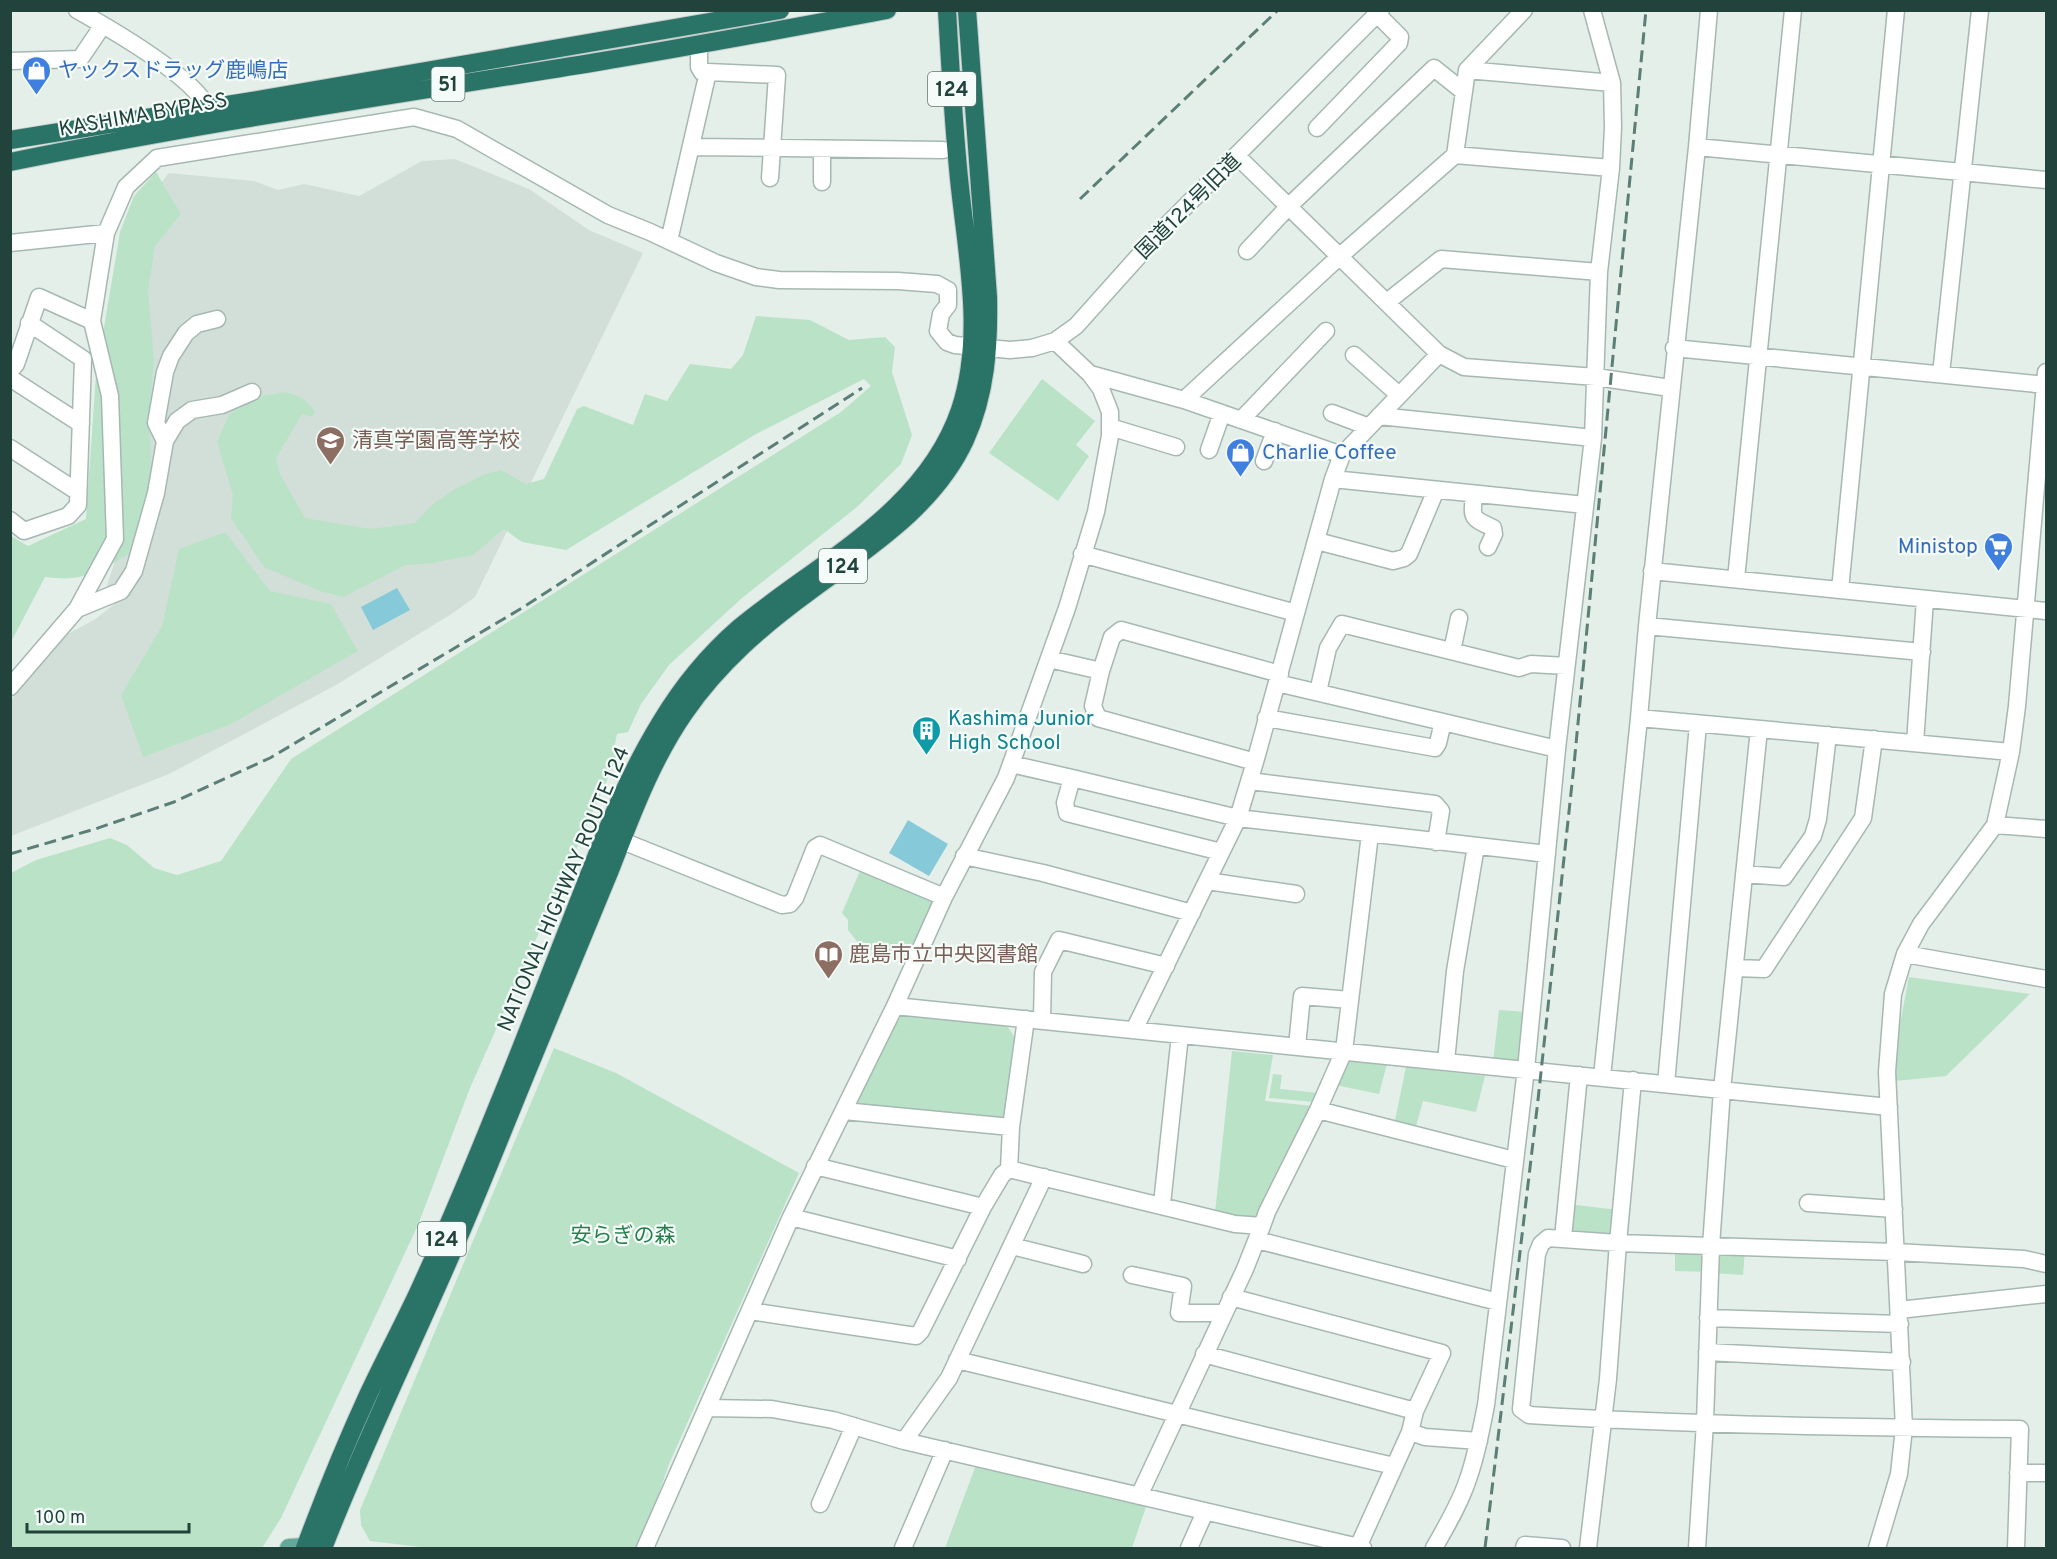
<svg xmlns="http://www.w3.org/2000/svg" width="2057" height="1559" viewBox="0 0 2057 1559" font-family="Overpass,'Noto Sans JP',sans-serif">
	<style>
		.built { fill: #d2dfd9 }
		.green { fill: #bae2c7 }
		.water { fill: #86c9d9 }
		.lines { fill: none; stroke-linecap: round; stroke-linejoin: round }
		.minor-casing { stroke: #a6b8b2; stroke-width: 19 }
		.major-casing { stroke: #c1cac8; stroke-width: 20 }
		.highway-casing { stroke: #c1cac8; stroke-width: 20 }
		.minor { stroke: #fff; stroke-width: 16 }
		.major { stroke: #63a99a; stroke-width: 18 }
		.highway { stroke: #297367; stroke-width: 18 }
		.rail { stroke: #5b7e76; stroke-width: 3; stroke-dasharray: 12 6; stroke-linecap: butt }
		.labels { text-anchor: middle; stroke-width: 4.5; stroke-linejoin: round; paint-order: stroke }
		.shield { fill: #f5fbf8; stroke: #617a74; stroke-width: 1.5 }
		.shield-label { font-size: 20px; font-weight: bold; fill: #21433b }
		.shop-label { font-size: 21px; fill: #366cbe; stroke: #f5fbf8; text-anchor: start }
		.street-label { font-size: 21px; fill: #21433b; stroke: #f5fbf8 }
		.education-label { font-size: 21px; fill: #785e54; stroke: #f5fbf8; text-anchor: start }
		.culture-label { font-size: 21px; fill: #0d838f; stroke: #f5fbf8; text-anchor: start }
		.park-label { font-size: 21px; fill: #267f4c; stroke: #f5fbf8 }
	</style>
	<rect width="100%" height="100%" fill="#e4efea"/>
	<!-- built -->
	<path class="built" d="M 455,159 L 529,189 L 589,230 L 643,253 L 475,597 L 453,613 L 336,685 L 169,774 L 11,836 L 10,701 L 58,639 L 94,620 L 121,599 L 107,585 L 121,544 L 144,204 L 169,173 L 254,181 L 278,190 L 304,184 L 359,196 L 422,161 Z"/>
	<!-- green -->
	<path class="green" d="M 156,172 L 181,214 L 155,246 L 148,292 L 154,360 L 149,417 L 154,529 C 143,550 97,575 73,578 C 64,579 54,578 45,577 L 11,642 L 11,536 L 28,546 L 86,519 L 96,375 L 120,232 L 134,196 Z
		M 756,316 L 810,320 L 849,340 L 885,337 L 895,347 L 892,372 L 912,435 L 901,464 L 857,507 L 742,598 L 669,665 L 641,704 L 628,732 L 617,734 L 614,748 L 618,755 L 470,1088 L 418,1225 L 281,1518 L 262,1548 L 11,1548 L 11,873 L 36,860 L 110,838 L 127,845 L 154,868 L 177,875 L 221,861 L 291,759 L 841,412 L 871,386 L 864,379 L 756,434 L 566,550 L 522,542 L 504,529 L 473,555 L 432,563 L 406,565 L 343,597 L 320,591 L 264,567 L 231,518 L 233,495 L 217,442 L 229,414 L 261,396 L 286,392 L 303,398 L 315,411 L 312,417 L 302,414 L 276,458 L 280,474 L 305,518 L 371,529 L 415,523 L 434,503 L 455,489 L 483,475 L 501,470 L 526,484 L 544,479 L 577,409 L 584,406 L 633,425 L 645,394 L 667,401 L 690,364 L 731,369 L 743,355 Z
		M 1042,379 L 1095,421 L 1076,445 L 1089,456 L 1058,501 L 989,453 Z
		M 225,532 L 270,591 L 331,604 L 358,651 L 231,724 L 143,757 L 121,695 L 162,626 L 179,549 Z
		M 862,866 L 936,896 L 906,966 L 859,944 L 848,930 L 848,920 L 842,913 Z
		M 1909,977 L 2030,994 L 1946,1076 L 1895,1081 L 1898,1034 Z
		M 1499,1010 L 1527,1012 L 1522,1062 L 1493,1062 Z
		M 902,1016 L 957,1019 L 1008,1027 L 1015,1038 L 1008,1123 L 849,1108 L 892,1026 Z
		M 554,1048 L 616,1073 L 799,1173 L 669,1464 L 651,1516 L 636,1548 L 429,1548 L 370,1541 L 361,1525 L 360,1510 Z
		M 1232,1051 L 1273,1055 L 1265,1101 L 1313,1106 L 1257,1220 L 1215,1213 Z
		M 1345,1057 L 1387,1064 L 1379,1094 L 1335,1085 Z
		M 1406,1067 L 1485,1076 L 1476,1112 L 1423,1101 L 1415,1130 L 1394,1125 Z
		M 1273,1074 L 1282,1075 L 1280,1089 L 1319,1093 L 1314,1102 L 1269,1098 Z
		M 1567,1204 L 1619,1210 L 1616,1242 L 1564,1237 Z
		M 1675,1247 L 1709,1248 L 1708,1272 L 1675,1271 Z
		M 1712,1249 L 1745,1250 L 1743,1275 L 1712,1273 Z
		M 977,1462 L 1148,1501 L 1132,1548 L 945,1548 Z"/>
	<!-- water -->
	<path class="water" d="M 397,588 L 410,610 L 373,630 L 361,607 Z
		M 908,820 L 948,844 L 929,876 L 889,853 Z"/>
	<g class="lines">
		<defs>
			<path id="minor" d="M 77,10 C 109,28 195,77 208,109
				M 699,44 L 699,67 L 702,72 L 708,72
				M 10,61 L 80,59 L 103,25
				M 1467,70 L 1612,83
				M 1317,128 L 1399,43 L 1400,37 L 1377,14
				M 695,147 L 943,150
				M 1697,147 L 2046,180
				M 1455,155 L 1611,168
				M 1237,156 L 1439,354 L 1464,367 L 1596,377 L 1670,388
				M 822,182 L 822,149
				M 669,241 L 708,72 L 777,75 L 770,178
				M 10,243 L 106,233
				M 1247,251 L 1289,206 L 1434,68 L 1464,92
				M 1387,302 L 1441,259 L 1599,272
				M 1674,348 L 2046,385
				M 1354,355 L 1399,395
				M 10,371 L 16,364 L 39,297 L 92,321
				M 1090,374 L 1184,400 L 1342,455
				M 1941,374 L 1980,10
				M 10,378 L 81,424
				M 1184,400 L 1340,256 L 1455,155 L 1467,70 L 1524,10
				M 1332,413 L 1369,427
				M 1379,416 L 1593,438
				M 1241,420 L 1326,331
				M 1110,427 L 1176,447
				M 165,441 L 156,423 L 165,372 L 171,356 L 186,333 L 197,324 L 217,319
				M 10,448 L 78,492
				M 1209,450 L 1222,413
				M 1264,461 L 1275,431
				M 1333,479 L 1585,505
				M 1474,494 C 1472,519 1470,517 1493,528 L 1494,534 L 1488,547
				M 10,520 L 24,531 L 68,516 L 78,505 L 83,359 L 29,323
				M 1317,541 L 1393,561 L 1404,558 L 1409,554 L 1436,490
				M 1082,554 L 1296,613
				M 1652,571 L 2046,611
				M 1736,579 L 1793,10
				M 1840,590 L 1896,10
				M 77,609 L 121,591 L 134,571 L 156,493 L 165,441 L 177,421 L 192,410 L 222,405 L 252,392
				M 1647,626 L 1922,652
				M 1452,651 L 1459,618
				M 1049,659 L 1101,671
				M 1277,683 L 1443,722
				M 10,687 L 77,609 L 115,539 L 110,396 L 92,321 L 106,233 L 126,187 L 157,158 L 414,117 L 457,129 L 608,215 L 650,232 L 716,263 L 756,277 L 779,280 L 898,281 L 937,284 L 948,290 L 948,305 L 941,314 L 938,331 L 947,342 L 955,345 L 1010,350 L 1032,348 L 1055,341 L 1076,326 L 1162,230 L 1381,10
				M 1318,692 L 1328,648 L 1342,624 L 1519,668 L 1531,664 L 1566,666
				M 1266,718 L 1435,748 L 1438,743 L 1443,722 L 1557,749
				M 1639,718 L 2011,752
				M 1915,743 L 1925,599
				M 1255,762 L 1098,718 L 1093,706 L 1101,671 L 1112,637 L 1121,630 L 1280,674
				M 1011,764 L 1072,778 L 1065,803 L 1067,813 L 1221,852
				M 1072,778 L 1238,818 L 1547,854
				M 1250,781 L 1435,804 L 1441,811 L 1436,842
				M 1995,825 L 2046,829
				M 610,836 L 782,905 L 790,904 L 795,898 L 815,848 L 820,845 L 944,897
				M 964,856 L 1043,873 L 1192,913
				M 1744,874 L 1784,877 L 1813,836 L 1818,819 L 1828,735
				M 1207,881 L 1296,894
				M 1905,954 L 2046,979
				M 1735,968 L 1764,969 L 1863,818 L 1874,739
				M 895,1006 L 1889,1107
				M 1042,1021 L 1043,972 L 1059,940 L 1166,966
				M 1134,1030 L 1238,818 L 1255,762 L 1333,479 L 1342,455 L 1439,354
				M 1297,1046 L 1302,996 L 1350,1000
				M 1446,1061 L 1455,971 L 1476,846
				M 1602,1077 L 1639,718 L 1647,626 L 1697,147 L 1709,10
				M 1666,1084 L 1698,724
				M 1318,1110 L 1514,1160
				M 844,1111 L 1011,1127
				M 815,1166 L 983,1207
				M 1009,1169 L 1011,1127 L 1026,1019
				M 1808,1203 L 1894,1209
				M 1162,1204 L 1180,1035
				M 791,1217 L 958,1259
				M 1563,1238 L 1579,1075
				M 1257,1240 L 1498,1302
				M 1012,1246 L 1083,1264
				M 1132,1275 L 1183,1286 L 1179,1313 L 1223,1313
				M 1231,1297 L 1442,1353 L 1415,1411 L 1410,1432
				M 1899,1310 L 2046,1294
				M 750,1311 L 916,1336 L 921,1331 L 983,1207 L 1002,1175 L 1009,1169 L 1235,1224 L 1262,1226 L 1267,1212 L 1318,1110 L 1344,1051 L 1370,834
				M 1708,1318 L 1900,1324
				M 1707,1352 L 1902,1362
				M 1204,1354 L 1415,1411
				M 957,1360 C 1103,1395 1248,1433 1394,1466
				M 707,1408 L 772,1409 L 833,1420 L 904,1441 L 1363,1548
				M 904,1441 L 949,1378 L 1044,1177
				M 2018,1473 L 2046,1473
				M 1139,1496 L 1245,1269 L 1262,1226
				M 820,1504 L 854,1426
				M 1358,1547 L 1410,1432 L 1425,1437 L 1479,1441
				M 645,1548 L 791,1217 L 895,1006 L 944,897 L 1006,778 L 1067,608 L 1096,512 L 1110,436 L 1110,412 L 1101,389 L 1090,374 L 1055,341
				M 903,1548 L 945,1450
				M 1189,1548 L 1205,1512
				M 1434,1548 C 1446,1527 1459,1505 1467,1482 C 1476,1457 1481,1431 1486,1405 L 1526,1069 L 1557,749 L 1593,438 L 1599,272 L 1611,168 L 1613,127 L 1612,83 L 1592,10
				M 1524,1548 L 1525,1545 L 1562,1548
				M 1588,1548 L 1608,1379 L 1618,1243 L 1633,1080
				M 1697,1548 L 1705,1422 L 1711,1246 L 1722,1090 L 1759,729
				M 1877,1548 L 1899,1474 L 1904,1428 L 1887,1072 L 1893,994 L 1905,954 L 1921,924 L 1995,825 L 2011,752 L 2017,706 L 2046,372
				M 2016,1548 L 2020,1429 C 1857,1428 1693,1425 1529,1415 L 1521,1409 L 1537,1254 L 1541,1244 L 1548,1238 L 1618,1243 L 1896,1252 L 2024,1259 L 2046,1264"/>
			<path id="major" d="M 289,1548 L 305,1547 L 320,1548"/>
			<path id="highway" d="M 10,140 L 252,101 L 780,10
				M 10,162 C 205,122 401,94 597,62 C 694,46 790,28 887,10
				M 305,1548 C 324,1497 345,1445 368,1395 C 384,1361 402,1327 418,1293 C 446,1232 472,1170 497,1108 C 527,1035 555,961 584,888 C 606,831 629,774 661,722 C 682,687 708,655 739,628 C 817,563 925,513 960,410 C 986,332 965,248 958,168 C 953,115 950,63 947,10
				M 323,1548 C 364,1442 415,1339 460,1234 C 485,1176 508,1117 532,1059 C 558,996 584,933 610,870 C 631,816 652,759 685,712 C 719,663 762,626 810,591 C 868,548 934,507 965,440 C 986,394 989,346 988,297 L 967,10"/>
		</defs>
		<!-- minor casing -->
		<use href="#minor" class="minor-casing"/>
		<!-- major casing -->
		<use href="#major" class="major-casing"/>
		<!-- highway casing -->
		<use href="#highway" class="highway-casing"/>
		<!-- minor -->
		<use href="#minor" class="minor"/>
		<!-- major -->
		<use href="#major" class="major"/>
		<!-- highway -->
		<use href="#highway" class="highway"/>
		<!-- rail -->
		<path class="rail" d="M 1080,199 L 1278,10
			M 10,854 L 95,829 L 174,802 L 270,758 L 522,608 L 862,388
			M 1485,1548 L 1538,1100 L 1574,765 L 1646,10"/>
	</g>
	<!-- icons -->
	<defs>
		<symbol id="shop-pin" viewBox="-11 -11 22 30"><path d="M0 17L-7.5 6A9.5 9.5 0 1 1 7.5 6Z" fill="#3f7fe0" stroke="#f5fbf8"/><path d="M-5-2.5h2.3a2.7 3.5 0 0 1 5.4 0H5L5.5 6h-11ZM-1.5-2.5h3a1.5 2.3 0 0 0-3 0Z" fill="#fff"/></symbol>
		<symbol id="school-pin" viewBox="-11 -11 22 30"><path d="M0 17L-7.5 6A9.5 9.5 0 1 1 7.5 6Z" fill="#8d6e63" stroke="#f5fbf8"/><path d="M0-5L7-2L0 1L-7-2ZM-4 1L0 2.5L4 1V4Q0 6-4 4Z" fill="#fff"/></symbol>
		<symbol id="supermarket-pin" viewBox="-11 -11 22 30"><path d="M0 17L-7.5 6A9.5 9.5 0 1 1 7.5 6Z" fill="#3f7fe0" stroke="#f5fbf8"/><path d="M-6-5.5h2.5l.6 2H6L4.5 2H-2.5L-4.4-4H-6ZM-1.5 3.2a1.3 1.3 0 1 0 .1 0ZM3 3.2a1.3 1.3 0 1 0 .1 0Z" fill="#fff"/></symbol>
		<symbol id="building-pin" viewBox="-11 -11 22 30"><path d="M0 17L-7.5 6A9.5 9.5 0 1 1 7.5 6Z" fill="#0f9aa8" stroke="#f5fbf8"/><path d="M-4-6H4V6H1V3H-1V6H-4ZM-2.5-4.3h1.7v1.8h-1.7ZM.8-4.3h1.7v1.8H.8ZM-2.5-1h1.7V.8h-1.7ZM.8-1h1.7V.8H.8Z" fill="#fff"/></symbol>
		<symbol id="library-pin" viewBox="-11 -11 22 30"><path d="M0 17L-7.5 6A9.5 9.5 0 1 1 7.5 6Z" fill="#8d6e63" stroke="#f5fbf8"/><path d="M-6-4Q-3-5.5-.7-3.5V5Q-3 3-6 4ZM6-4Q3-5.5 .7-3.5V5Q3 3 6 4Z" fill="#fff"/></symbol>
	</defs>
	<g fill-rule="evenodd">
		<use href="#shop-pin" x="20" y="54" width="33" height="45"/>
		<use href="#school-pin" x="314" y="424" width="33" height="45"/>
		<use href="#shop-pin" x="1224" y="436" width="33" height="45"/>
		<use href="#supermarket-pin" x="1982" y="530" width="33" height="45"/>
		<use href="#building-pin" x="910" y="714" width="33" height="45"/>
		<use href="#library-pin" x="812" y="938" width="33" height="45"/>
	</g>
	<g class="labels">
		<!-- shield labels -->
		<g class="shield">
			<rect x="431.5" y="67" width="33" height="34" rx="4.5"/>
			<rect x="928" y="72" width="48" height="34" rx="4.5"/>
			<rect x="819" y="549" width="48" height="34" rx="4.5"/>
			<rect x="418" y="1222" width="48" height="34" rx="4.5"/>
		</g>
		<g class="shield-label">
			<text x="448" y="91">51</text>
			<text x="952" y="96">124</text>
			<text x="843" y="573">124</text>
			<text x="442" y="1246">124</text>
		</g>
		<!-- shop labels -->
		<g class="shop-label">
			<text x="58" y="77">ヤックスドラッグ鹿嶋店</text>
			<text x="1262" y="459">Charlie Coffee</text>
			<text x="1978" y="553" text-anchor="end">Ministop</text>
		</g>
		<!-- street labels -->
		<g class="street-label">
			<text transform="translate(143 114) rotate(-10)" y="7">KASHIMA BYPASS</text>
			<text transform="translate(1188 206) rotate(-45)" y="7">国道124号旧道</text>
			<text transform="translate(563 889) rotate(-67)" y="7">NATIONAL HIGHWAY ROUTE 124</text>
		</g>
		<!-- education labels -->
		<g class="education-label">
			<text x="352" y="447">清真学園高等学校</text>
			<text x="849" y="961">鹿島市立中央図書館</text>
		</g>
		<!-- culture labels -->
		<g class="culture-label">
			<text x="948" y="725">Kashima Junior<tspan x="948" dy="24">High School</tspan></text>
		</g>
		<!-- park labels -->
		<g class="park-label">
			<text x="623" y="1242">安らぎの森</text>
		</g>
	</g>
	<!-- border -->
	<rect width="2057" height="1559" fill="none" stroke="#21433b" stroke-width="24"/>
	<!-- scale -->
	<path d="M27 1523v9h162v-9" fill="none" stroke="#21433b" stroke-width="3"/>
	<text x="36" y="1523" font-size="18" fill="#21433b" stroke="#f5fbf8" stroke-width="4.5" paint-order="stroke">100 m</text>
</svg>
